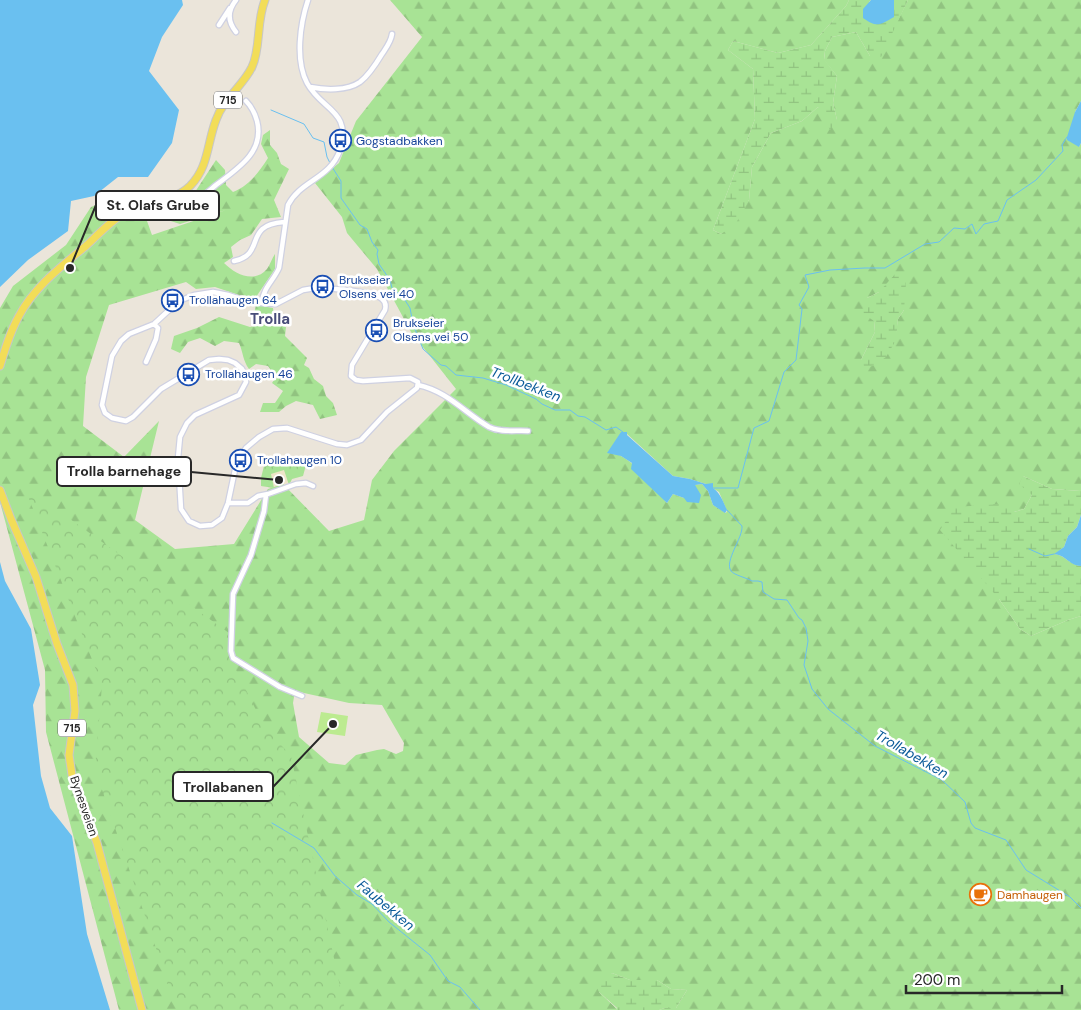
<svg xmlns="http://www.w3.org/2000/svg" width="1081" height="1010" viewBox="0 0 1081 1010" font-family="'DM Sans',sans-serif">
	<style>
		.education { fill: #ede5c8 }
		.forest { fill: url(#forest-firs); fill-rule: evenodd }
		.wetland { fill: url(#wetland-marsh) }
		.park { fill: url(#park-crowns) }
		.pitch { fill: #bceb90 }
		.water { fill: #6ac0f0 }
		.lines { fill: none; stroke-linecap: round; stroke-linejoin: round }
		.stream { stroke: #6ac0f0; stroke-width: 1 }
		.minor-casing { stroke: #cfd1e2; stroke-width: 7 }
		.primary-casing { stroke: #c7c7c7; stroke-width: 9 }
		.minor { stroke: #fff; stroke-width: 4.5 }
		.primary { stroke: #f2dd58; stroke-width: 7 }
		.labels { text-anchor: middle; stroke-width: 5; stroke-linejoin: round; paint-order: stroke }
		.shield { fill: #fff; stroke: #686868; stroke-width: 1 }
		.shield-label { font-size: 11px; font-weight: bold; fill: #282828 }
		.transit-label { font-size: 12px; fill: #164399; stroke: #fff; text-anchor: start }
		.street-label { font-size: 12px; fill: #282828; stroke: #fff }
		.food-label { font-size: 12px; fill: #c56008; stroke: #fff; text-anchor: start }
		.water-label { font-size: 14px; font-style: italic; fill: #0b5b99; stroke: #fff }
		.quarter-label { font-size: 15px; font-weight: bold; fill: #484d79; stroke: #fff }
		.leader { fill: none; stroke: #282828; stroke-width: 2 }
		.callout-dot { fill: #282828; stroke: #fff; stroke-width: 2 }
		.callout { fill: #fff; stroke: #282828; stroke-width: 2 }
		.callout-label { font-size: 14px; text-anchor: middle; font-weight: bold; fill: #282828 }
	</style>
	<defs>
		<pattern id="forest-firs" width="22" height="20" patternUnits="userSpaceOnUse" patternTransform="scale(1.25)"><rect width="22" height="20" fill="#a8e395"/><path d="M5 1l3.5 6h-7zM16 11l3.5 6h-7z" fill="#91c380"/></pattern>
		<pattern id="wetland-marsh" width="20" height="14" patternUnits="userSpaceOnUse" patternTransform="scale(1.25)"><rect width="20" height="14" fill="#a8e395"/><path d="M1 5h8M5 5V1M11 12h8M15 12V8" fill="none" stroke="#91c380"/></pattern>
		<pattern id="park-crowns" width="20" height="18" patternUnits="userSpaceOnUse" patternTransform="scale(1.25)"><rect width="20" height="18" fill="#a8e395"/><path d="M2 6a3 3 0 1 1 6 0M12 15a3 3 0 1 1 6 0" fill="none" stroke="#91c380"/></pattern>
	</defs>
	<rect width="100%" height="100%" fill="#ebe5da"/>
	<!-- education -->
	<path class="education" d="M 293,458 L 306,465 L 303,476 L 292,479 L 289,485 L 274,488 L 261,486 L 261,478 L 265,462 L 276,464 Z"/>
	<!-- forest -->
	<path class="forest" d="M 390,0 L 849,0 L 846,6 L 811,45 L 778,53 L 733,41 L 728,50 L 753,69 L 755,119 L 713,230 L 721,234 L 749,200 L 752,167 L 771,133 L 802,121 L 818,107 L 837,120 L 833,103 L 837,76 L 824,60 L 825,51 L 832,37 L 856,32 L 870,56 L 898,20 L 908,0 L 1081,0 L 1081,101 L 1075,112 L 1079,147 L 1081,143 L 1081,491 L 1052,489 L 1023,476 L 1032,495 L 1024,509 L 1014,512 L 999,599 L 1020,629 L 1031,636 L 1068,620 L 1081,616 L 1081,1010 L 659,1010 L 665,1008 L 676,1008 L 687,990 L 671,989 L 657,980 L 630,980 L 612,973 L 599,992 L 617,1009 L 616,1010 L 119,1010 L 46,732 L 45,670 L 0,502 L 0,308 L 13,286 L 66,245 L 91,207 L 131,190 L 147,221 L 152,235 L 226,210 L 180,224 L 146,213 L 195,192 L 216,160 L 225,170 L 226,185 L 233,192 C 249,186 259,172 268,158 L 261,144 L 263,135 L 270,130 L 270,145 L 277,153 L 281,164 L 289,169 L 274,200 L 281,217 L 262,219 L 251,235 L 240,240 L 231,247 L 233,257 L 224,263 C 235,274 254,284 267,269 C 270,265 272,258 275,254 L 275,269 L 256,297 L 239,295 L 215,287 L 196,289 L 186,282 L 109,305 L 86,377 L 83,426 L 124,457 L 159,421 L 135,520 L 175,549 L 234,544 L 268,489 L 283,484 L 329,531 L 364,520 L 372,480 L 394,451 L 456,389 L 411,332 L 377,269 L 347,233 L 342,217 L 315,183 L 339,163 L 356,121 L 422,37 ZM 879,292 L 904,310 L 898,319 L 895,340 L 861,360 L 875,332 L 874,321 L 867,298 ZM 627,434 L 673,476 L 690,479 L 706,484 L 719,492 L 727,511 L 726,513 L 713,505 L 708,491 L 702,484 L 694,485 L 684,498 L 673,494 L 667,503 C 654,488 635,460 616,454 ZM 295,691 L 349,703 L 382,705 L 404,743 L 403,751 L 396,754 L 384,749 L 377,750 L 356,755 L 345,765 L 329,763 L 299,737 L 293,703 Z
		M 256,305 L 273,308 L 275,323 L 286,327 L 285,336 L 307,358 L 304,365 L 309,368 L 314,379 L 323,386 L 326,396 L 333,403 L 337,415 L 320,419 L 313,405 L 296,401 L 286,406 L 279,412 L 260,412 L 263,403 L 275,403 L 283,391 L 272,383 L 276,377 L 268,366 L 256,364 L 249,369 C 243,361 243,352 239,343 L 224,341 L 215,346 L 200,338 L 188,342 L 180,353 L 171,349 L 174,336 L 197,328 L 219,317 L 250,327 L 254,326 L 254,314 Z"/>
	<!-- wetland -->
	<path class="wetland" d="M 849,0 L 871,0 L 869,2 L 894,17 L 894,0 L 908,0 L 881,57 L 870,56 L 856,32 L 832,37 L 825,51 L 824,59 L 837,76 L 833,103 L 837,120 L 830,130 L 818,107 L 802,121 L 771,133 L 752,167 L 749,200 L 735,225 L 721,234 L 713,230 L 755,119 L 753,69 L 728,50 L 733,41 L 778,53 L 811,45 L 846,6 Z
		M 896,273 L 906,283 L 904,310 L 898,319 L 896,340 L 886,357 L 873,366 L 864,367 L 861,360 L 875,332 L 874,321 L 862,313 L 867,298 L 879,292 Z
		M 1023,476 L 1052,489 L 1081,491 L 1081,515 L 1077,527 L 1068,536 L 1064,547 L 1055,554 C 1066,556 1070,565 1081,566 L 1081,616 L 1068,620 L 1031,636 L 1020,629 L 999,599 L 940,530 L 955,507 L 1000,504 L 1014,512 L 1024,509 L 1032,495 L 1019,484 Z
		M 612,973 L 630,980 L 657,980 L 671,989 L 687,990 L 676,1008 L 665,1008 L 659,1010 L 616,1010 L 617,1008 L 599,992 L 596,983 Z"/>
	<!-- park -->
	<path class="park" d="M 293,458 L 306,465 L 303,476 L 292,479 L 289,485 L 284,470 L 271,474 L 274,488 L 261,486 L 261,478 L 265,462 L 276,464 Z
		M 24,486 L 229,633 L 229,650 L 234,666 L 257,712 L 272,735 L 291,756 L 345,1010 L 177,1010 L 95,769 L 102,685 Z"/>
	<!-- pitch -->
	<path class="pitch" d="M 321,712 L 348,716 L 345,736 L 317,732 Z"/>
	<!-- water -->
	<path class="water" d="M 0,0 L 182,0 L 183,5 L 162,37 L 149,71 L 179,110 L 172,143 L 148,177 L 118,177 L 94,196 L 71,201 L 68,231 L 28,260 L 0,287 Z
		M 871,0 L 894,0 L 894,17 C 880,25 877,28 863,18 L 863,9 Z
		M 1081,101 L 1081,143 L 1079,147 L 1067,140 L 1067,137 L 1075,112 Z
		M 621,432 L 627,432 L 627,435 L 673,476 L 690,479 L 706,484 L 713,483 L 713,488 C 721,494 723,502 727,510 L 725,513 L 713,505 L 708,491 L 702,484 L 695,485 L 701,495 L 699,503 L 687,502 L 684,498 L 673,494 L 667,503 L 631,469 L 632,463 L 621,456 L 607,453 Z
		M 1081,515 L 1081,566 C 1068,565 1068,556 1054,554 L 1064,547 L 1068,536 L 1077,527 Z
		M 0,562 L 5,581 L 31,629 L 40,685 L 33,705 L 41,776 L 50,808 L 72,836 L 87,934 L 110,1010 L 0,1010 Z"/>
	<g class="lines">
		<!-- stream -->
		<path class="stream" d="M 271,110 L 304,124 L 313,138 L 324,142 L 327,157 L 330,163
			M 332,167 L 341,181 L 341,198 L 360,225 L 367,229 L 372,242 L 378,250 L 377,254 L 379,264 L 390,280 L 392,288 L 403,297 L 410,308 L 413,324 L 423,349 L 441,365 L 446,366 L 456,375 L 483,378 L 506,385 L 536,399 L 542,404 L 555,410 L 570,410 L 578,416 L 585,417 L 606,430 L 616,427 L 623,432
			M 713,488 L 738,488 L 754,428 L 769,421 L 784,372 L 796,360 L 802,309 L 799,305 L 809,287 L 805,275 L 830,270 L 865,268 L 885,268 L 925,244 L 939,242 L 954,228 L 965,229 L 972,224 L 976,234 L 984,224 L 998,221 L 1007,200 L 1036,180 L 1063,151 L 1062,145 L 1067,137
			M 727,510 L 742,526 C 743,538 724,561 731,571 C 734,575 747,578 752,581 L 758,581 L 762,582 L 763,592 L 774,599 L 787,600 L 799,618 L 802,620 L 806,628 L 808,641 L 804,665 L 812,689 L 828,709 L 875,746 L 942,780 L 965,802 L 971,823 L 975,828 L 1006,840 L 1026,870 L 1070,897 L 1081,908
			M 1029,549 L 1045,556 L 1054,554
			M 272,823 L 314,848 L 335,876 L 357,895 L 372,904 L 389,922 L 430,955 L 448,981 L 460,987 L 480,1010"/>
		<defs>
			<path id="minor" d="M 219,25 L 230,8
				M 236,32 C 227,21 228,10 236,0
				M 310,87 C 325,90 347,91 360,82 C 369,75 376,64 382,54 C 386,48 391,42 392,34
				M 178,195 L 180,197 L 191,200 L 197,199 C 204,196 210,190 216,185 C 237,169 265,152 257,121 C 255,114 252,107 246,101
				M 234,261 C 267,254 242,225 284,222
				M 315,288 C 328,288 374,291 382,299 C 386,302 386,306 385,310 L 352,365 L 351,376 L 356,380 L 363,381 L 410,378 L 418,382 L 417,388 L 387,412 L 361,440 L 347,445 L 337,444 L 287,428 L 273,429 L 259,437 L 246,448 L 236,465 L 228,503 L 222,518 L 212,525 L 200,526 L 189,521 L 181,509 L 178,458 L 180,437 L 187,423 L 195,415 L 239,395 L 246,382 L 245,375 L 242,369 L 235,363 L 228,360 L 219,359 L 209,360 L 161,389 L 133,417 L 126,421 L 112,418 L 105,413 L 102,405 L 112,356 L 121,341 L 129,334 L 154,324 L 179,301 L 194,295 L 213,292 L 228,295 L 249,302 L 276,304 L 303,290 Z
				M 262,302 C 263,288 274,280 279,268 L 288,205 C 301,180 330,179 340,150 C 352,110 322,111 307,83 C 295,60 300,24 308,0
				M 146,362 L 156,339 L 158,328 L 154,324
				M 418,385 C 447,391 465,413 489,427 C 501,433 516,430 528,431
				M 266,495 L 264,511 L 251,555 L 233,594 L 231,651 L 233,658 L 280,687 L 302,696
				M 228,503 L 248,503 L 258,496 L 268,494 L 296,484 L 306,483 L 313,486"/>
			<path id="primary" d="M 0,366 C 5,349 10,332 19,316 C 34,287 62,266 87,245 C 99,234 112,219 128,211 C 148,201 172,203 190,186 C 209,167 207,143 216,120 C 223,99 243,86 252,67 C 261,48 256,22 265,0
				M 0,490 L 11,519 L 36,577 L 57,644 L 73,685 L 75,711 L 69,755 L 72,775 L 97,843 L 142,1010"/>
		</defs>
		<!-- minor casing -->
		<use href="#minor" class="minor-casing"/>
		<!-- primary casing -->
		<use href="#primary" class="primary-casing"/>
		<!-- minor -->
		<use href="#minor" class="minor"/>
		<!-- primary -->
		<use href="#primary" class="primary"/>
	</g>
	<!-- icons -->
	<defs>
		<symbol id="bus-ring" viewBox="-11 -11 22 22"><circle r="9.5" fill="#fff" stroke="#1a4fb4" stroke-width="1.5"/><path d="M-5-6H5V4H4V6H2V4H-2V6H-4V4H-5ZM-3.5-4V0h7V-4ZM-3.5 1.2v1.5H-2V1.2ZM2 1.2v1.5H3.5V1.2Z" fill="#1a4fb4"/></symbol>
		<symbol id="cafe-ring" viewBox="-11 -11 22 22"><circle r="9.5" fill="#fff" stroke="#e8710a" stroke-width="1.5"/><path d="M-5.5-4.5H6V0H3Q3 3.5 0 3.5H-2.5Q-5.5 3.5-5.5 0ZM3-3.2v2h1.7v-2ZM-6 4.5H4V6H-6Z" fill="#e8710a"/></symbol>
	</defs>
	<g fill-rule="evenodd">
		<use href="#bus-ring" x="328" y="128" width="25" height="25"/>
		<use href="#bus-ring" x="310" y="274" width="25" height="25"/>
		<use href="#bus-ring" x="160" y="288" width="25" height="25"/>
		<use href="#bus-ring" x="364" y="318" width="25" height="25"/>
		<use href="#bus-ring" x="176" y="362" width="25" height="25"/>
		<use href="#bus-ring" x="228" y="448" width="25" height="25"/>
		<use href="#cafe-ring" x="968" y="882" width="25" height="25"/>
	</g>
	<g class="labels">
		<!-- shield labels -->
		<g class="shield">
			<rect x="214" y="91.5" width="28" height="17" rx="4"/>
			<rect x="58" y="719.5" width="28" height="17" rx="4"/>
		</g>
		<g class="shield-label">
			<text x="228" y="104">715</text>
			<text x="72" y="732">715</text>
		</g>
		<!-- transit labels -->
		<g class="transit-label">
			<text x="356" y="145">Gogstadbakken</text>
			<text x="339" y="284">Brukseier<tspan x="339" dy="14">Olsens vei 40</tspan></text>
			<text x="189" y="304">Trollahaugen 64</text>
			<text x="393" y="327">Brukseier<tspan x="393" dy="14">Olsens vei 50</tspan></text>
			<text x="205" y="378">Trollahaugen 46</text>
			<text x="257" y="464">Trollahaugen 10</text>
		</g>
		<!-- street labels -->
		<g class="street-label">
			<text transform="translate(84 806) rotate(71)" y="4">Bynesveien</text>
		</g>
		<!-- food labels -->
		<g class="food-label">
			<text x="997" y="899">Damhaugen</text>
		</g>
		<!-- water labels -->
		<g class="water-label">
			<text transform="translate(526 384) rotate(21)" y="5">Trollbekken</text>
			<text transform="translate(912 754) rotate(30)" y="5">Trollabekken</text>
			<text transform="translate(386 905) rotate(40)" y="5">Faubekken</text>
		</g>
		<!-- quarter labels -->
		<g class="quarter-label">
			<text x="270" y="324">Trolla</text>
		</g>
	</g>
	<!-- callouts -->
	<path class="leader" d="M70 268L96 205M279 480L191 472M333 724L273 787"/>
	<g class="callout-dot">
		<circle cx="70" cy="268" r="5"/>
		<circle cx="279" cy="480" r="5"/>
		<circle cx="333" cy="724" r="5"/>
	</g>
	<g class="callout">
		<rect x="96" y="191" width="123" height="29" rx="5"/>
		<rect x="57" y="457" width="134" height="29" rx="5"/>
		<rect x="173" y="772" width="100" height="29" rx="5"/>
	</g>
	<g class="callout-label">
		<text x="158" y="210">St. Olafs Grube</text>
		<text x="124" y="476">Trolla barnehage</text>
		<text x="223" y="792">Trollabanen</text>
	</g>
	<!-- scale -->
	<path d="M906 985v8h156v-8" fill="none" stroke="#282828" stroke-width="2.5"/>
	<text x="914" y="985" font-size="15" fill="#282828" stroke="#ffffff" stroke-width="4" paint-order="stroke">200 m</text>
</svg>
